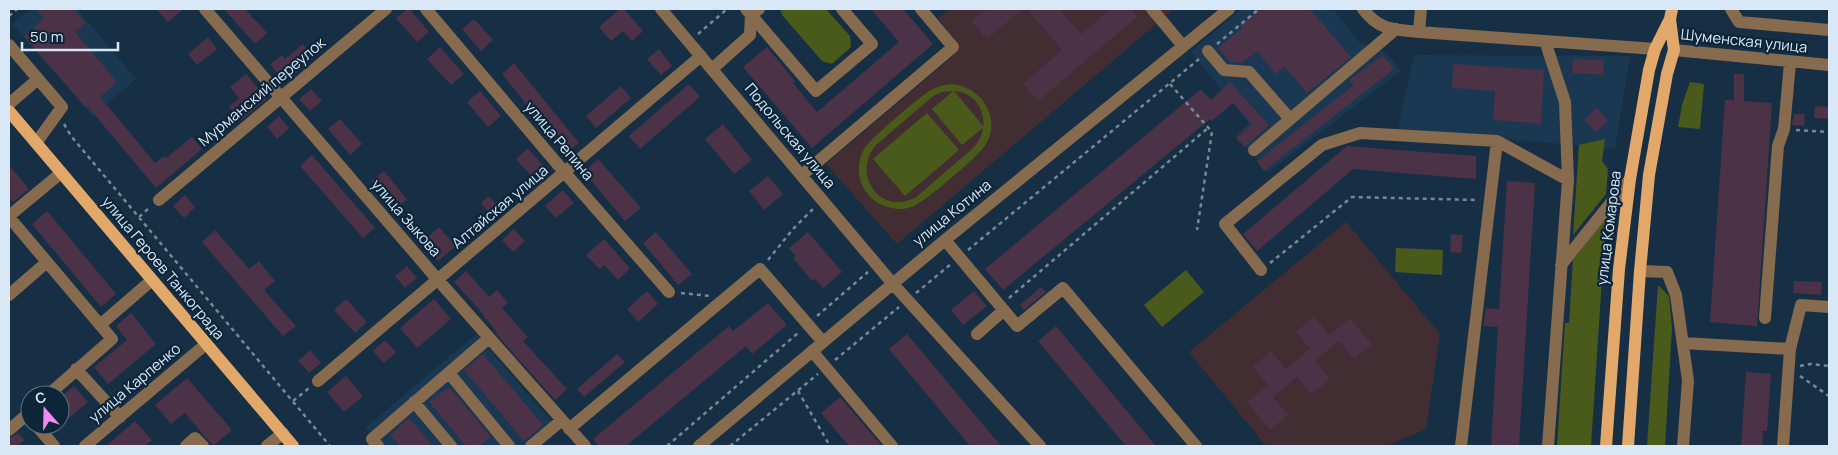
<svg xmlns="http://www.w3.org/2000/svg" width="1838" height="455" viewBox="0 0 1838 455" font-family="Manrope,sans-serif">
	<style>
		.built { fill: #1a3852 }
		.education { fill: #422e32 }
		.green { fill: #4a5a1a; fill-rule: evenodd }
		.building { fill: #4b3247 }
		.lines { fill: none; stroke-linecap: round; stroke-linejoin: round }
		.path { stroke: #75899a; stroke-width: 2.5; stroke-dasharray: 4 4; stroke-linecap: butt }
		.minor { stroke: #876b4e; stroke-width: 12 }
		.major { stroke: #e2a86a; stroke-width: 12 }
		.labels { text-anchor: middle; stroke-width: 4.5; stroke-linejoin: round; paint-order: stroke }
		.street-label { font-size: 15px; fill: #d9e8f6; stroke: #0d2539 }
	</style>
	<rect width="100%" height="100%" fill="#172f44"/>
	<!-- built -->
	<path class="built" d="M 31,9 L 77,9 L 136,79 L 93,116 L 12,24 Z
		M 1242,9 L 1333,9 L 1359,42 L 1386,53 L 1401,71 L 1268,172 L 1236,135 L 1249,123 L 1191,52 Z
		M 1414,55 L 1630,56 L 1615,149 L 1398,129 Z
		M 476,334 L 554,424 L 528,446 L 381,446 L 365,428 Z"/>
	<!-- education -->
	<path class="education" d="M 950,9 L 1174,9 L 897,244 L 826,164 L 953,56 L 957,50 L 957,43 L 938,18 Z
		M 1346,222 L 1440,334 L 1426,429 L 1387,446 L 1266,446 L 1189,352 Z"/>
	<!-- green -->
	<path class="green" d="M 780,9 L 826,9 L 850,36 L 851,47 L 832,64 L 822,61 L 782,15 Z
		M 1690,82 L 1704,84 L 1700,129 L 1678,127 L 1682,105 Z
		M 951,84 C 980,86 1002,116 986,144 C 980,155 926,201 914,206 C 907,209 899,210 892,208 C 880,206 870,199 864,189 C 857,177 857,161 864,149 C 871,138 921,95 933,89 C 939,86 945,85 951,84 ZM 953,91 L 932,109 L 962,145 L 984,127 L 954,91 C 984,93 993,129 972,149 L 915,198 C 880,215 851,175 876,145 L 933,96 L 942,92 Z
		M 927,113 L 959,150 L 905,196 L 873,159 Z
		M 1605,139 L 1602,161 L 1608,169 L 1606,194 L 1573,235 L 1579,145 Z
		M 1606,217 L 1591,446 L 1557,446 L 1565,323 L 1569,323 L 1573,260 Z
		M 1396,248 L 1443,250 L 1442,275 L 1395,272 Z
		M 1186,270 L 1204,292 L 1162,327 L 1144,305 Z
		M 1658,285 L 1669,296 L 1672,328 L 1665,446 L 1647,446 Z"/>
	<!-- building -->
	<path class="building" d="M 36,9 L 73,9 L 86,23 L 75,32 L 117,82 L 100,97 L 155,163 L 164,156 L 166,158 L 192,137 L 202,149 L 156,188 L 88,107 L 86,108 L 24,36 L 44,18 Z
		M 156,9 L 184,9 L 168,22 Z
		M 224,9 L 245,9 L 267,33 L 255,44 Z
		M 407,9 L 410,9 L 429,32 L 417,42 L 396,18 Z
		M 620,9 L 624,9 L 643,31 L 632,41 L 623,31 L 611,41 L 599,27 Z
		M 871,9 L 903,9 L 933,44 L 812,148 L 743,67 L 767,47 L 795,81 L 793,83 L 817,112 L 899,42 Z
		M 986,9 L 1023,9 L 987,39 L 971,21 Z
		M 1027,9 L 1059,9 L 1081,34 L 1111,9 L 1131,9 L 1137,17 L 1038,101 L 1023,84 L 1062,50 Z
		M 1260,9 L 1310,9 L 1351,57 L 1307,93 L 1285,67 L 1276,74 L 1257,51 L 1242,63 L 1230,62 L 1218,48 L 1242,28 L 1240,25 Z
		M 474,19 L 493,40 L 481,51 L 462,29 Z
		M 208,37 L 217,49 L 197,65 L 188,54 Z
		M 303,44 L 314,58 L 284,82 L 270,64 L 282,55 L 285,59 Z
		M 440,47 L 464,74 L 451,85 L 427,59 Z
		M 659,49 L 672,66 L 661,75 L 647,59 Z
		M 1383,55 L 1394,69 L 1264,171 L 1257,161 L 1354,85 L 1349,80 Z
		M 1573,59 L 1604,60 L 1603,75 L 1572,73 Z
		M 514,63 L 579,143 L 566,153 L 502,74 Z
		M 1453,64 L 1544,70 L 1541,124 L 1493,120 L 1495,91 L 1452,88 Z
		M 246,74 L 267,99 L 241,120 L 229,107 L 239,98 L 230,87 Z
		M 1734,74 L 1744,74 L 1744,101 L 1772,103 L 1757,326 L 1710,322 L 1725,100 L 1734,100 Z
		M 1230,82 L 1269,125 L 1245,147 L 1236,138 L 1252,124 L 1233,103 L 1212,121 L 1210,119 L 1003,290 L 985,269 L 1201,89 L 1211,100 Z
		M 689,84 L 700,97 L 640,149 L 629,136 Z
		M 621,86 L 631,98 L 596,128 L 586,116 Z
		M 311,89 L 322,101 L 310,111 L 299,99 Z
		M 480,91 L 501,116 L 488,127 L 467,102 Z
		M 1815,106 L 1829,107 L 1829,119 L 1814,118 Z
		M 1597,108 L 1608,121 L 1596,132 L 1584,120 Z
		M 1794,114 L 1805,114 L 1804,126 L 1792,125 Z
		M 279,116 L 289,128 L 277,139 L 267,127 Z
		M 340,119 L 362,144 L 350,155 L 328,129 Z
		M 723,124 L 752,160 L 734,174 L 705,139 Z
		M 1347,146 L 1476,156 L 1476,179 L 1353,169 L 1257,251 L 1243,234 Z
		M 528,148 L 547,170 L 535,180 L 516,159 Z
		M 312,155 L 375,228 L 363,238 L 300,166 Z
		M 598,159 L 641,208 L 625,221 L 584,172 Z
		M 9,165 L 29,189 L 13,202 L 9,197 Z
		M 384,171 L 407,199 L 395,209 L 371,181 Z
		M 768,176 L 783,194 L 764,210 L 749,191 Z
		M 1507,181 L 1535,183 L 1519,446 L 1491,446 L 1498,327 L 1483,326 L 1486,308 L 1499,309 Z
		M 563,190 L 574,203 L 556,218 L 545,206 Z
		M 185,195 L 195,207 L 184,218 L 173,206 Z
		M 489,196 L 500,209 L 492,216 L 481,203 Z
		M 47,211 L 116,294 L 101,307 L 32,224 Z
		M 439,227 L 456,246 L 438,261 L 422,242 Z
		M 514,229 L 525,241 L 513,252 L 502,240 Z
		M 215,230 L 249,269 L 259,261 L 275,281 L 264,290 L 296,326 L 283,336 L 202,242 Z
		M 656,232 L 692,274 L 678,285 L 643,243 Z
		M 808,232 L 842,272 L 823,288 L 815,279 L 812,281 L 793,258 L 796,256 L 789,248 Z
		M 1451,234 L 1463,235 L 1461,253 L 1450,252 Z
		M 604,239 L 630,268 L 618,280 L 604,265 L 600,269 L 586,255 Z
		M 407,266 L 417,278 L 405,288 L 395,276 Z
		M 466,271 L 489,297 L 497,290 L 508,303 L 502,308 L 528,337 L 523,341 L 567,389 L 555,400 L 496,334 L 497,333 L 477,307 L 454,282 Z
		M 1794,281 L 1822,282 L 1821,295 L 1793,293 Z
		M 1041,287 L 1046,292 L 1024,310 L 1020,305 Z
		M 647,291 L 658,304 L 638,322 L 627,309 Z
		M 974,291 L 987,306 L 963,325 L 951,310 Z
		M 346,299 L 367,322 L 355,333 L 334,310 Z
		M 434,299 L 451,319 L 417,348 L 400,328 Z
		M 768,303 L 787,325 L 752,354 L 746,346 L 626,446 L 599,446 L 593,439 L 729,326 L 733,331 Z
		M 131,313 L 156,344 L 108,384 L 94,367 L 127,340 L 116,326 Z
		M 1314,317 L 1329,335 L 1350,318 L 1372,345 L 1354,359 L 1339,341 L 1315,361 L 1330,379 L 1312,394 L 1297,377 L 1273,397 L 1288,415 L 1270,430 L 1247,402 L 1268,385 L 1253,367 L 1271,351 L 1286,369 L 1310,349 L 1296,332 Z
		M 1056,326 L 1156,446 L 1126,446 L 1038,341 Z
		M 907,334 L 1001,446 L 970,446 L 889,349 Z
		M 385,340 L 396,352 L 384,363 L 373,351 Z
		M 310,350 L 321,363 L 309,373 L 298,361 Z
		M 483,354 L 543,425 L 524,441 L 464,370 Z
		M 617,354 L 625,362 L 584,397 L 577,389 Z
		M 1746,372 L 1771,374 L 1767,431 L 1763,431 L 1762,446 L 1741,446 Z
		M 346,376 L 363,396 L 344,412 L 327,392 Z
		M 187,378 L 232,430 L 213,446 L 185,413 L 171,424 L 155,405 Z
		M 74,386 L 88,402 L 60,426 L 60,398 Z
		M 449,387 L 491,437 L 479,446 L 466,446 L 429,402 Z
		M 840,397 L 882,446 L 849,446 L 821,413 Z
		M 409,418 L 433,446 L 400,446 L 390,435 Z
		M 135,421 L 152,440 L 145,446 L 106,446 Z
		M 18,433 L 25,440 L 17,446 L 9,446 L 9,438 Z"/>
	<g class="lines">
		<!-- path -->
		<path class="path" d="M 9,16 L 17,9
			M 698,34 L 727,9
			M 1217,44 L 1259,9
			M 1170,84 L 1212,132 L 1197,230
			M 64,124 L 71,136 L 330,446
			M 1796,130 L 1829,132
			M 139,217 L 149,208
			M 968,250 L 1199,59
			M 768,260 L 793,229 L 814,208
			M 1270,263 L 1352,197 L 1478,200
			M 681,293 L 710,296
			M 916,293 L 951,264
			M 1009,298 L 1208,128
			M 817,316 L 868,272
			M 835,360 L 899,307
			M 1800,366 L 1811,364 L 1829,366
			M 1800,376 L 1829,396
			M 798,391 L 830,446
			M 293,401 L 309,388
			M 667,446 L 798,333
			M 730,446 L 818,374"/>
		<!-- minor -->
		<path class="minor" d="M 205,9 L 438,280 L 585,446
			M 426,9 L 565,173 L 669,292
			M 661,9 L 893,284 L 1040,446
			M 746,9 L 816,91 L 872,44 L 842,9
			M 1152,9 L 1183,46
			M 1363,9 C 1380,31 1393,29 1419,32 L 1655,49
			M 1731,9 L 1739,22 L 1829,30
			M 1419,32 L 1421,9
			M 1545,41 L 1565,102 L 1568,180 L 1548,446
			M 9,45 L 62,107 L 36,143
			M 1674,50 L 1829,65
			M 1208,51 L 1224,70 L 1249,72 L 1290,119
			M 712,69 L 750,35 L 751,15 L 759,9
			M 9,104 L 38,79
			M 1254,150 L 1396,29
			M 802,175 L 953,47 L 921,9
			M 159,200 L 386,9
			M 9,216 L 61,173
			M 9,217 L 112,339 L 48,395
			M 945,240 L 1017,326 L 1063,288 L 1196,446
			M 1561,265 L 1630,179
			M 1261,270 L 1225,224 L 1322,145 L 1360,133 L 1497,141 L 1568,180
			M 1640,271 L 1667,272 L 1676,295 L 1688,381 L 1683,446
			M 9,295 L 47,262
			M 1765,318 L 1778,146 L 1784,129 L 1790,63
			M 100,325 L 152,280
			M 977,334 L 1004,310
			M 1683,343 L 1790,349 L 1801,305 L 1829,307
			M 812,351 L 892,446
			M 76,369 L 120,417
			M 449,373 L 509,446
			M 318,381 L 701,56
			M 414,402 L 451,446
			M 36,425 L 54,446
			M 569,429 L 760,269 L 823,342
			M 9,430 L 30,412
			M 85,446 L 206,344
			M 186,446 L 195,438 L 203,446
			M 267,446 L 283,433
			M 378,446 L 372,439 L 489,338
			M 531,446 L 562,420
			M 699,446 L 945,240 L 1229,9
			M 1461,446 L 1497,141
			M 1783,446 L 1790,349"/>
		<!-- major -->
		<path class="major" d="M 9,111 L 293,446
			M 1606,446 L 1619,269 L 1630,179 L 1649,70 L 1655,49 L 1670,19
			M 1628,446 L 1640,271 L 1649,175 L 1667,74 L 1674,50 L 1670,19 L 1672,9"/>
	</g>
	<g class="labels">
		<!-- street labels -->
		<g class="street-label">
			<text transform="translate(1744 41) rotate(6)" y="5">Шуменская улица</text>
			<text transform="translate(262 92) rotate(-40)" y="5">Мурманский переулок</text>
			<text transform="translate(790 136) rotate(50)" y="5">Подольская улица</text>
			<text transform="translate(559 141) rotate(50)" y="5">улица Репина</text>
			<text transform="translate(500 207) rotate(-40)" y="5">Алтайская улица</text>
			<text transform="translate(952 213) rotate(-39)" y="5">улица Котина</text>
			<text transform="translate(406 218) rotate(49)" y="5">улица Зыкова</text>
			<text transform="translate(1609 228) rotate(-83)" y="5">улица Комарова</text>
			<text transform="translate(163 268) rotate(50)" y="5">улица Героев Танкограда</text>
			<text transform="translate(135 383) rotate(-40)" y="5">улица Карпенко</text>
		</g>
	</g>
	<!-- border -->
	<rect width="1838" height="455" fill="none" stroke="#d9e8f6" stroke-width="20"/>
	<!-- north arrow -->
	<g transform="translate(45 410) rotate(340)"><circle r="24" fill="#0d2539" stroke="#5f7385"/>
	<path d="M0-4L9 19L0 12L-9 19Z" fill="#f28af2"/>
	<text y="-8" font-size="14" font-weight="bold" text-anchor="middle" fill="#d9e8f6">С</text>
	</g>
	<!-- scale -->
	<path d="M22 42v8h96v-8" fill="none" stroke="#d9e8f6" stroke-width="2.5"/>
	<text x="30" y="42" font-size="15" fill="#d9e8f6" stroke="#0d2539" stroke-width="4" paint-order="stroke">50 m</text>
</svg>
